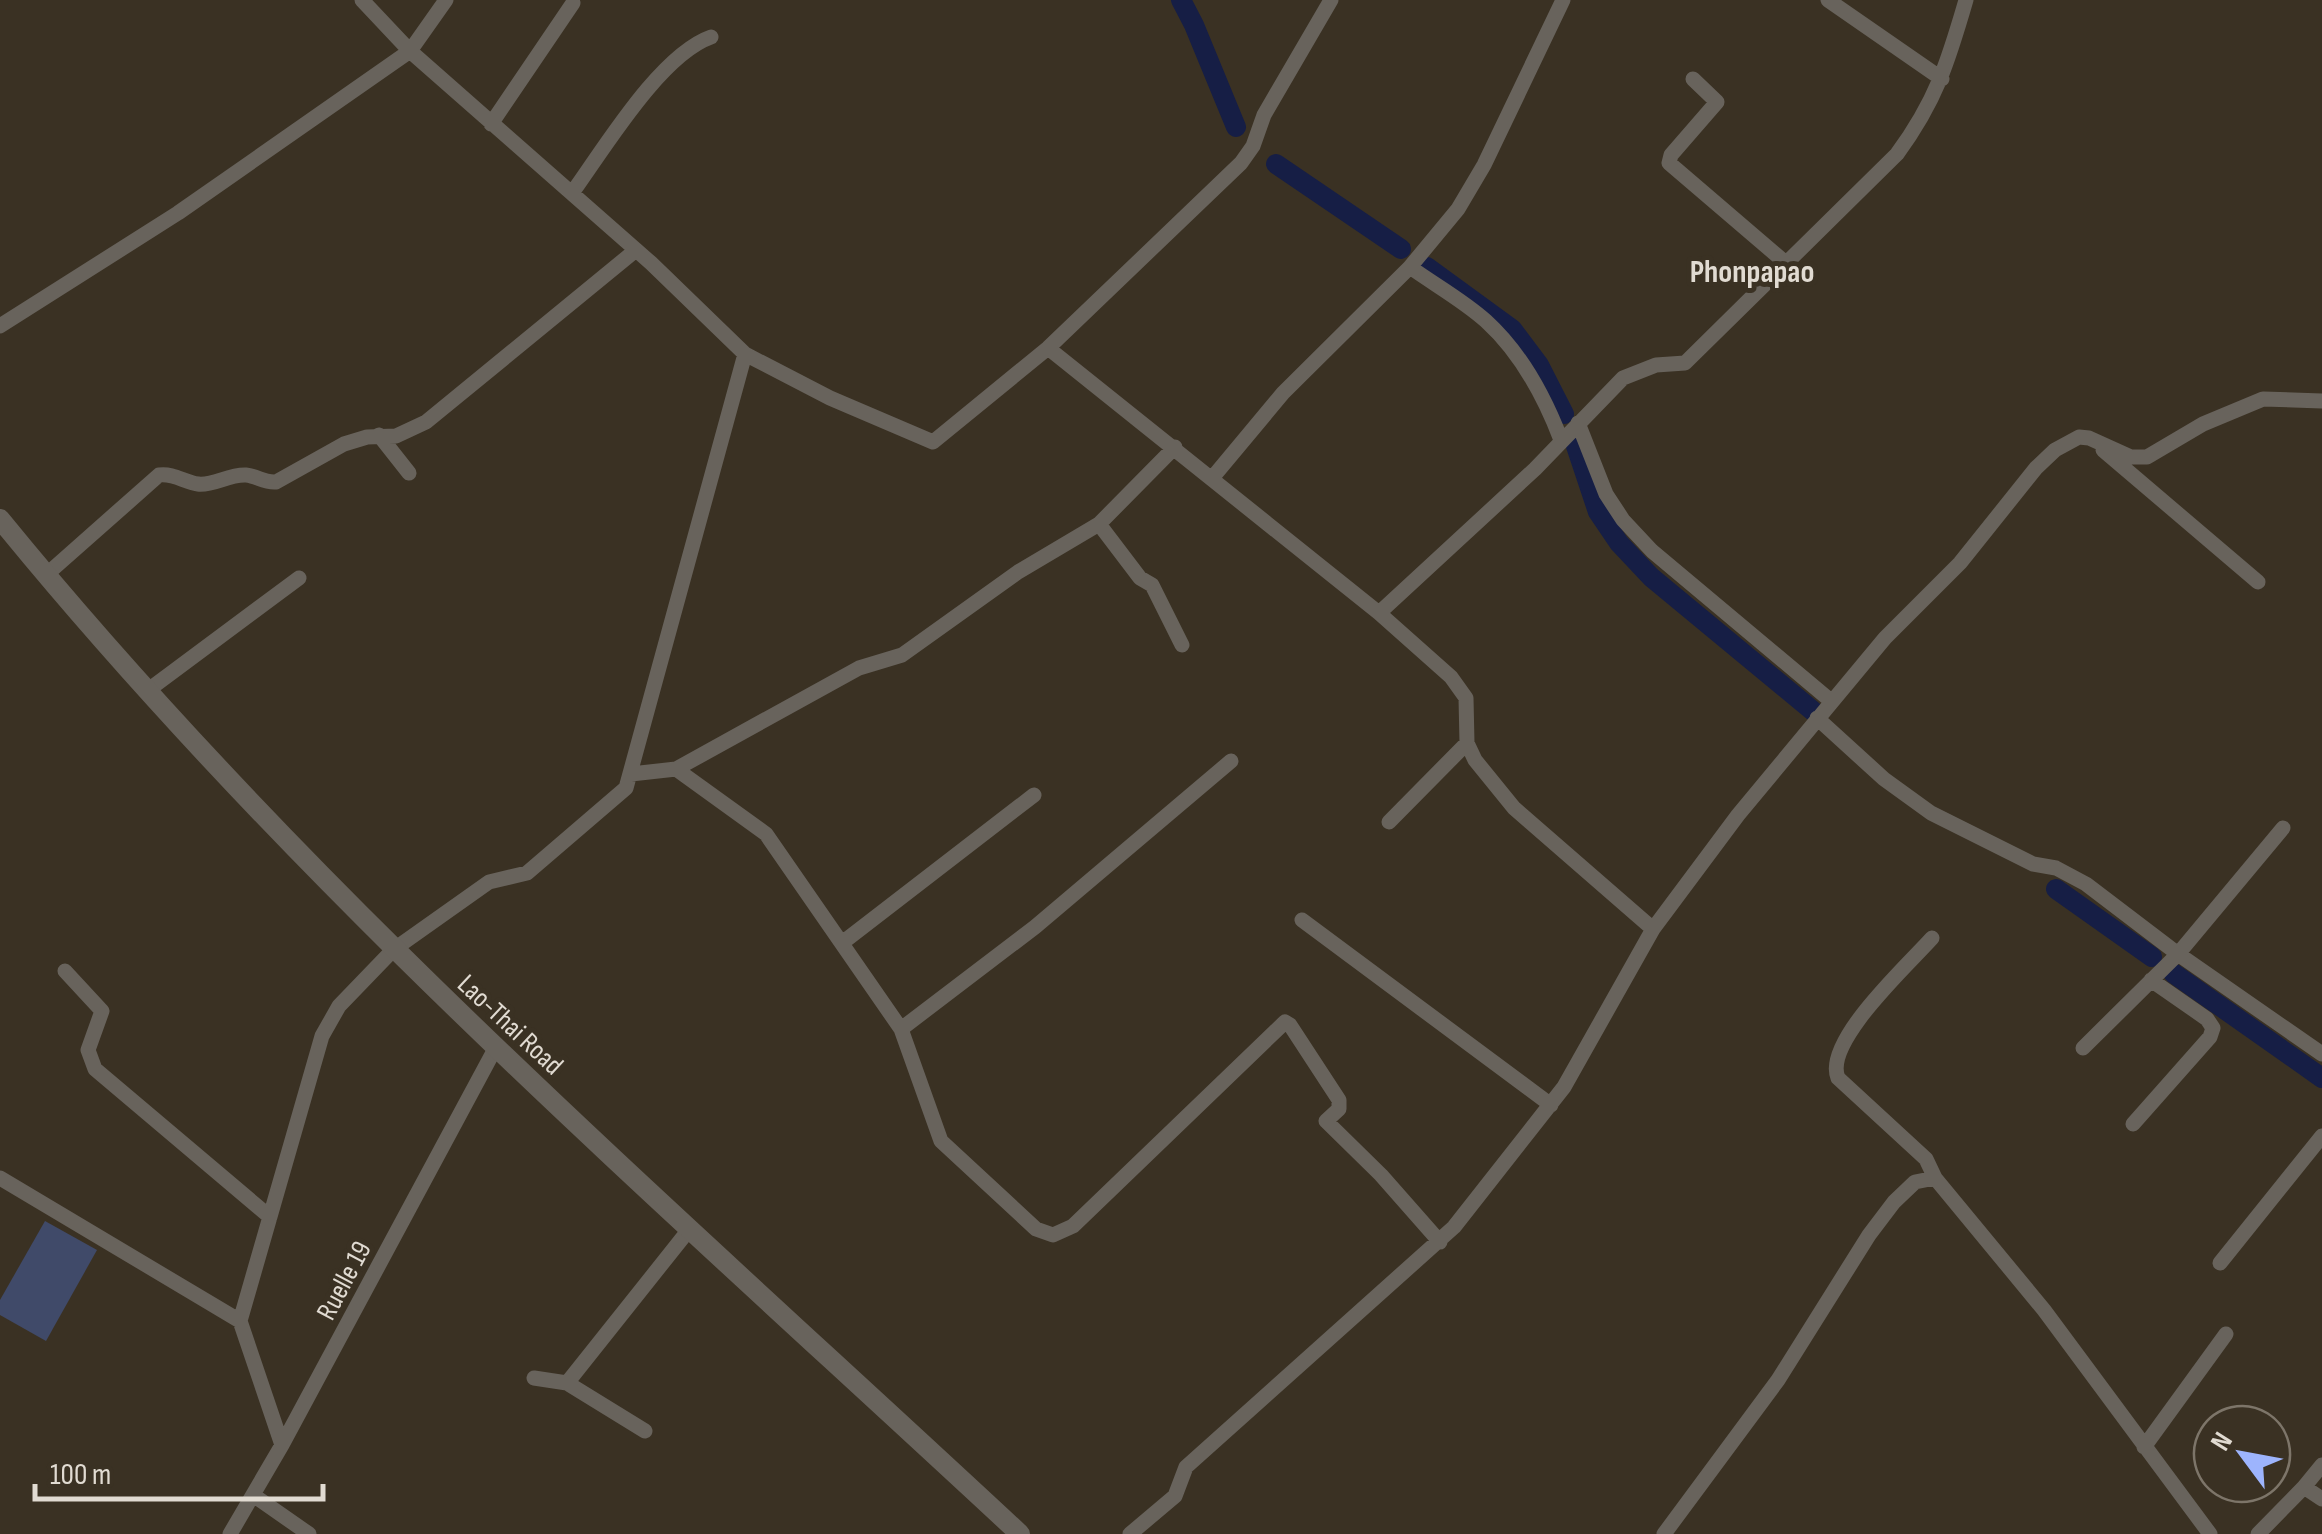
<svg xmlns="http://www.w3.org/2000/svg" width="2322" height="1534" viewBox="0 0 2322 1534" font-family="'Sofia Sans Condensed',sans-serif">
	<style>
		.green { fill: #404a69 }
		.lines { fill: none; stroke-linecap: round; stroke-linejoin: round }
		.canal { stroke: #161e45; stroke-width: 20 }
		.minor { stroke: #68635c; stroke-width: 15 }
		.tertiary { stroke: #68635c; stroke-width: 20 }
		.labels { text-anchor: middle; stroke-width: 10; stroke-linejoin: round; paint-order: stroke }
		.street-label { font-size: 28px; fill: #e1dbd2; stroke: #3a3123 }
		.quarter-label { font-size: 32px; font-weight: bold; fill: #e1dbd2; stroke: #3a3123 }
	</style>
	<rect width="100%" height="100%" fill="#3a3123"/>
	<!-- green -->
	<path class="green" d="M 45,1221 L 97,1250 L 46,1341 L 0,1315 L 0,1300 Z"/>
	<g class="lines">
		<!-- canal -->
		<path class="canal" d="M 1181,0 L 1194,25 L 1236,127
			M 1276,164 L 1401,249
			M 1427,267 L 1512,329 L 1539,365 L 1564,414
			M 1576,446 L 1598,512 L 1619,543 L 1651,577 L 1813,711
			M 2056,889 L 2152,957
			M 2173,973 L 2322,1078"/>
		<!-- minor -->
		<path class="minor" d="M 362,0 L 410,51 L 651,263 L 745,354 L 830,398 L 933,442 L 1048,348 L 1241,163 L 1253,146 L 1264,115 L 1331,0
			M 1828,0 L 1942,79
			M 1693,79 L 1717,102 L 1671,155 L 1669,163 L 1787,264
			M 491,124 L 573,3
			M 572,193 C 604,149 660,55 711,37
			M 1410,267 C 1435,285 1464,301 1486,321 C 1520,352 1545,398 1561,440
			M 0,326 L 178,213 L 410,51 L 446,0
			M 1048,348 L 1379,613 L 1451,677 L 1466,698 L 1467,743 L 1475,760 L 1514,808 L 1653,929
			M 1578,423 L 1606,494 L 1623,520 L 1652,551 L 1831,701
			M 379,435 L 409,473
			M 2103,450 L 2258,582
			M 1213,477 L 1283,393 L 1410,267 L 1458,209 L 1484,165 L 1563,0
			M 1099,524 L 1140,578 L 1152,585 L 1182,645
			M 46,575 L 159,475 C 174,473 184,482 198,484 C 213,486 229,474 246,475 C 257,476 264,483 276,482 L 344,444 L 367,437 L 396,436 L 426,422 L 636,250
			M 1379,613 L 1535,469 L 1623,378 L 1656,365 L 1685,363 L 1897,154 C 1936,101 1948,62 1966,0
			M 147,691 L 299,578
			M 1817,718 L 1884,779 L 1931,813 L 2033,864 L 2056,868 L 2086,884 L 2178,954 L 2322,1054
			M 676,769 L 766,834 L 901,1029 L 941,1141 L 1036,1229 L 1053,1235 L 1073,1226 L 1285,1022 L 1290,1025 L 1339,1100 L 1339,1109 L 1326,1121 L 1381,1175 L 1440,1242
			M 631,774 L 676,769 L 859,668 L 902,655 L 1018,572 L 1099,524 L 1175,447
			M 1389,822 L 1467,743
			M 1302,920 L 1551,1105
			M 1932,938 C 1908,965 1823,1042 1838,1078 L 1926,1159 L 1935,1178
			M 842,943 L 1034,795
			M 65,971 L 102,1011 L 88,1050 L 95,1069 L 270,1217
			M 901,1029 L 1035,927 L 1231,761
			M 2083,1048 L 2178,954 L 2283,828
			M 2133,1124 L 2210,1037 L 2213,1028 L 2207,1019 L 2151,980
			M 0,1178 L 240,1321
			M 2220,1263 L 2322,1136
			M 534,1378 L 567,1383 L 645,1431
			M 567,1383 L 688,1231
			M 282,1445 L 240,1321 L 322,1036 L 339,1006 L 393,950 L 489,882 L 527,873 L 626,788 L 745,354
			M 2144,1447 L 2226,1334
			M 2304,1487 L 2322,1465
			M 253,1495 L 309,1534
			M 230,1534 L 282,1445 L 496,1047
			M 1130,1534 L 1175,1496 L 1186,1467 L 1454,1227 L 1564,1087 L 1653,929 L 1738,815 L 1885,638 L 1960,563 L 2036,468 L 2055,450 L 2079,437 L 2089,438 L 2131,457 L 2147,457 L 2203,424 L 2263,399 L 2322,401
			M 1664,1534 L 1778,1380 L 1869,1235 L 1894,1202 L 1915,1182 L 1935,1178 L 2044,1310 L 2210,1534
			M 2258,1534 L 2304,1487 L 2322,1499"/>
		<!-- tertiary -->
		<path class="tertiary" d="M 0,519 C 304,892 669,1207 1020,1534"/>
	</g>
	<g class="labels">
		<!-- street labels -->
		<g class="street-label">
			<text transform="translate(511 1024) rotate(43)" y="10">Lao-Thai Road</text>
			<text transform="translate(343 1280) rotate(-62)" y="10">Ruelle 19</text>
		</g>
		<!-- quarter labels -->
		<g class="quarter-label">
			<text x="1752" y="282">Phonpapao</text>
		</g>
	</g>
	<!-- north arrow -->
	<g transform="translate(2242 1454) rotate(302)"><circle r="48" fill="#3a3123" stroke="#7d7569" stroke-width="2.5"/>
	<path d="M0-8L18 38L0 25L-18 38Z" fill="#9db4fd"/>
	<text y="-15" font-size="28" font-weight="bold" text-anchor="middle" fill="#e1dbd2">N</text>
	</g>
	<!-- scale -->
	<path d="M35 1484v15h288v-15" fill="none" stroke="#e1dbd2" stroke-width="5"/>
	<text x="50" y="1484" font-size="30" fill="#e1dbd2" stroke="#3a3123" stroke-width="8" paint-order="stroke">100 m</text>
</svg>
